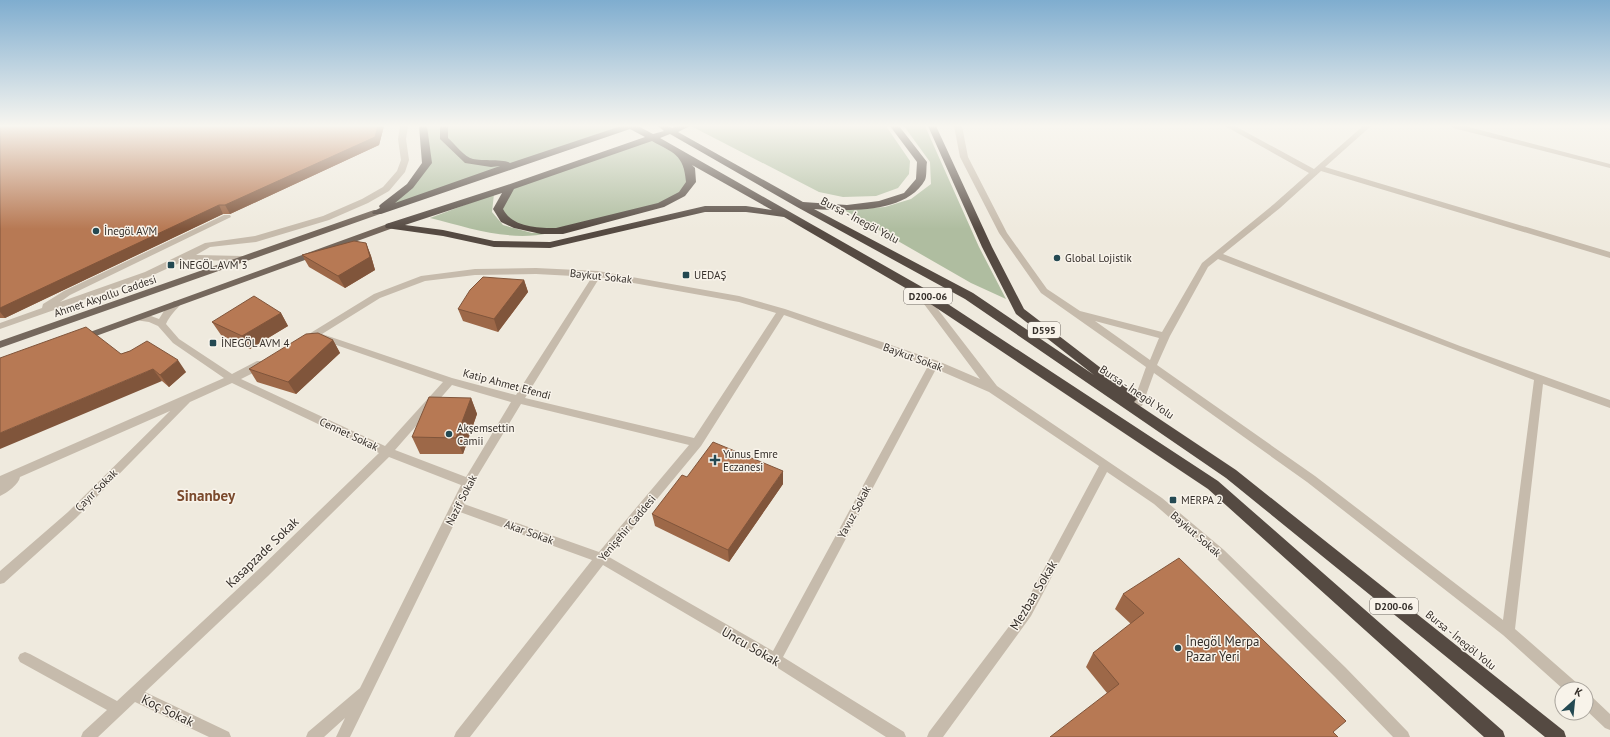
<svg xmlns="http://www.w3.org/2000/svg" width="1610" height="737" viewBox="0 0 1610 737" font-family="'PT Sans',sans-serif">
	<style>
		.green { fill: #afbda0 }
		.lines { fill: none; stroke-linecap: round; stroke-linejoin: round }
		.minor { fill: #c6bbac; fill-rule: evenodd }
		.major { fill: #75685d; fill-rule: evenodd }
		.highway { fill: #554a42; fill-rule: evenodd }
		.wall { fill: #9d6848 }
		.shaded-wall { fill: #80553b }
		.building { fill: #b77954; stroke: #80553b }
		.poi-dot { fill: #244952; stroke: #f8f3ea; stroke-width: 1.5 }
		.labels { text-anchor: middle; stroke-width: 3; stroke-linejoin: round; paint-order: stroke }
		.shield { fill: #f8f3ea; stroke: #706a64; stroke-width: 1 }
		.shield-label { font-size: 10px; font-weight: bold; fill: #352f2a }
		.street-label { font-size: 11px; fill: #352f2a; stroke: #f8f3ea }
		.poi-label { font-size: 11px; fill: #352f2a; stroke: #f8f3ea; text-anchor: start }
		.near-street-label { font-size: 13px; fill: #352f2a; stroke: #f8f3ea }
		.near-poi-label { font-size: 13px; fill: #352f2a; stroke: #f8f3ea; text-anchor: start }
		.district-label { font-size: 15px; font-weight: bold; fill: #7a492c; stroke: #f8f3ea }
	</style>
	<rect width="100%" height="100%" fill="#efeade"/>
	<!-- green -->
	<path class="green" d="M 423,126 L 630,126 L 377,212 L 410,186 L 427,163 Z
		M 691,126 L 886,126 L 910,161 L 909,174 L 898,188 L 876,196 L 843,197 L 819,192 Z
		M 904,126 L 925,126 L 979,247 L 1006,299 L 971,283 L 844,210 L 885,207 L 911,199 L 931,184 L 930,162 Z
		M 654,138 L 682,155 L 691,182 L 682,194 L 661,205 L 563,231 L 518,226 L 498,209 L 510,187 Z
		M 494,194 L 492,212 L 503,225 L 532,233 L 550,233 C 509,242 470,228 430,218 Z"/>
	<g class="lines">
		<!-- minor -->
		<path class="minor" d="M 400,126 L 408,126 L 406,139 L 409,160 L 405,172 L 389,191 L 368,203 L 329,220 L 256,242 L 210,247 L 196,255 L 243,256 L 246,257 L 247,259 L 246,261 L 186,260 L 151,276 L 0,329 L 0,323 L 42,308 L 43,304 L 64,291 L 224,215 L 230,215 L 231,217 L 70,295 L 60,302 L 145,272 L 205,243 L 255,236 L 323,216 L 362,199 L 383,187 L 397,171 L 401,160 L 398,139 Z
			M 954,126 L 962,126 L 968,157 L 1007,233 L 1047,289 L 1080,311 L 1162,332 L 1202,263 L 1274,204 L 1309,173 L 1225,126 L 1235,126 L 1314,169 L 1363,126 L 1371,126 L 1325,167 L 1610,252 L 1610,258 L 1321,171 L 1280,208 L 1223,254 L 1460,346 L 1610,400 L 1610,408 L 1543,384 L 1515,629 L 1578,684 L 1580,689 L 1563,689 L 1503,635 L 1307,482 L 1154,373 L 1142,406 L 1134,406 L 1133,403 L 1146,367 L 1041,293 L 999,233 L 960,157 ZM 1218,259 L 1534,380 L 1503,620 L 1315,476 L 1157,365 L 1170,336 L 1208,267 ZM 1095,321 L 1159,338 L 1150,360 Z
			M 1452,126 L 1465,126 L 1610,164 L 1610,168 L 1453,128 Z
			M 536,268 L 598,271 L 739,296 L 785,309 L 938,361 L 980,379 L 915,292 L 917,290 L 923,290 L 997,386 L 1162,498 L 1224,550 L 1345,667 L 1408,732 L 1410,737 L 1393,737 L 1335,677 L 1216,558 L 1154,504 L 1107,472 L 1031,616 L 943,737 L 927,737 L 929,732 L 1023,608 L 1099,466 L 989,392 L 936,369 L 783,657 L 904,732 L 906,737 L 886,737 L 770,663 L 603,565 L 470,737 L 454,737 L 456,732 L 592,560 L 460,512 L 350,737 L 336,737 L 345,718 L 324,737 L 306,737 L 308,732 L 360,688 L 461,485 L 389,457 L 268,576 L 145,692 L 229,732 L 231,737 L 209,737 L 135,702 L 98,737 L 81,737 L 83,732 L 107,710 L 20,662 L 18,658 L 20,654 L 25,652 L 30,654 L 117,701 L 260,568 L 379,453 L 232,383 L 190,402 L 76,518 L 4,583 L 0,584 L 0,571 L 68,512 L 170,411 L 20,477 C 19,484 7,493 0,496 L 0,476 L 224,378 L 173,343 L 158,326 L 149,322 L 135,320 L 133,318 L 135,316 L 151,316 L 159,319 L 164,311 L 174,301 L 180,301 L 182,303 C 176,310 170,315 166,324 L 179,339 L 232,374 L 257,361 L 265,361 L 266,364 L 265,367 L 241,379 L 385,446 L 443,382 L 316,338 L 307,342 L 304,341 L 302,339 L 304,337 L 374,294 L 421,276 L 475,269 ZM 536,274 L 592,277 L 516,395 L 452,378 L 322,334 L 380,298 L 425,281 L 475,275 ZM 600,277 L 739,302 L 776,313 L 694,438 L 525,398 ZM 784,315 L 928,366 L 773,651 L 609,557 L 701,446 ZM 452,385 L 511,402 L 466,477 L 395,450 ZM 521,404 L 689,445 L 599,552 L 464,504 L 472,485 Z
			M 1586,694 L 1591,696 L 1610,714 L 1610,730 L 1605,728 L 1586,710 Z"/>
		<!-- major -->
		<path class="major" d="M 374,210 L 380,210 L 381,212 L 380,214 L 0,348 L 0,341 Z
			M 390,223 L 393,224 L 394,226 L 393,228 L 85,340 L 82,341 L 77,338 L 79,336 Z"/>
		<!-- highway -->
		<path class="highway" d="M 419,126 L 427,126 L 432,163 L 413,188 L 395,203 L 500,166 L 491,167 L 465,163 L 440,139 L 440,126 L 448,126 L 448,138 C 455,144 464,157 473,159 C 481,161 505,159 510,163 L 621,126 L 638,126 L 653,134 L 664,131 L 658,126 L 668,126 L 672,128 L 677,126 L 690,126 L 678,132 L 803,202 L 847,205 L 879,201 L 904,193 L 916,179 L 917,162 L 890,126 L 899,126 L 927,162 C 926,167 927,176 925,180 C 906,214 847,211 814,209 L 973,293 L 1094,375 L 1016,314 L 982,247 L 928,126 L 936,126 L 992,247 L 1024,309 L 1136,395 L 1138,398 L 1134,402 L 1236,470 L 1564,731 L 1566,737 L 1545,737 L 1226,478 L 965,299 L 797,207 L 670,134 L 660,138 L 922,287 L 1218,481 L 1503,731 L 1505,737 L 1484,737 L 1208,489 L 914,293 L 784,217 L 746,212 L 705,212 L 550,248 L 494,247 L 443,236 L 386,228 L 385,226 L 386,224 L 507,185 L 645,137 L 630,129 L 381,214 L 373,214 L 372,212 L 380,208 L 379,206 L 381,204 L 407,184 L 422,163 ZM 652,141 C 673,153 684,154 686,182 L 679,192 L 658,203 L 556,228 C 537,228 512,227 503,209 L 514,189 ZM 692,165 L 772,210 L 746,206 L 705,206 L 550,242 L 494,241 L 443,230 L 405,225 L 502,193 L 493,209 L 501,222 L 514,228 L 541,234 L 563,234 L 664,207 L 685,196 L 696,182 L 695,168 Z"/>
	</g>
	<!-- wall -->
	<path class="wall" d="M 0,126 L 384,126 L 379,145 L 230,214 L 223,214 L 5,318 L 0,318 Z
		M 366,243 L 371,256 L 375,270 L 345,288 L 309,267 L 302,255 Z
		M 524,280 L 528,292 L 498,332 L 463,321 L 458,309 Z
		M 281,313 L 288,326 L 250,349 L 221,335 L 212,322 Z
		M 333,340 L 340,353 L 296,394 L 257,382 L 249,369 Z
		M 130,351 L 186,372 L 169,387 L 162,381 L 121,354 Z
		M 471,398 L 477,414 L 463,454 L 420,454 L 412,437 Z
		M 687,477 L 783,484 L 729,562 L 655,526 L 652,514 Z
		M 1123,594 L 1346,721 L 1107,693 L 1086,667 L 1093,653 L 1131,624 L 1115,609 Z"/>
	<!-- shaded-wall -->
	<path class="shaded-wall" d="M 378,126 L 384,126 L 379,145 L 230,214 L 225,205 Z
		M 219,205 L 223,214 L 5,318 L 0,312 L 0,308 Z
		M 366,243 L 371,256 L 375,270 L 345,288 L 338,276 Z
		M 524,280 L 528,292 L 498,332 L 494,319 Z
		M 281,313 L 288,326 L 250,349 L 242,336 Z
		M 333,340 L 340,353 L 296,394 L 288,382 Z
		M 178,360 L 186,372 L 169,387 L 160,375 Z
		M 153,369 L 162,381 L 0,449 L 0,433 Z
		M 471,398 L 477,414 L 463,454 L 456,438 Z
		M 783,471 L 783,484 L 729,562 L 728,550 Z"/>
	<!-- building -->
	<path class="building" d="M 0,126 L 378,126 L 375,137 L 225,205 L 219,205 L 0,308 Z
		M 354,241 L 366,243 L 370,257 L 338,276 L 302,255 Z
		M 483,277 L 524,280 L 494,319 L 458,309 L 470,290 Z
		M 254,296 L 281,313 L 242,336 L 212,322 Z
		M 86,327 L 121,354 L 130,351 L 147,341 L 178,360 L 160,375 L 153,369 L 0,433 L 0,358 Z
		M 318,333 L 333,340 L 288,382 L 249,369 L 306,334 Z
		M 429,397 L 471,398 L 456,438 L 412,437 Z
		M 713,442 L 783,471 L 728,550 L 652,514 L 682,475 L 687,477 Z
		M 1179,558 L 1346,721 L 1333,732 L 1338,737 L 1050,737 L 1119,684 L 1093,653 L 1144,613 L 1123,594 Z"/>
	<!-- sky -->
	<linearGradient id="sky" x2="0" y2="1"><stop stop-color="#7fadcf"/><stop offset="0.55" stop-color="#f8f6f0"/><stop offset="1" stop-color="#f8f6f0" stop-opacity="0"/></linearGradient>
	<rect width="1610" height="229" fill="url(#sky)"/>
	<!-- markers -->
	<g class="poi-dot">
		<circle cx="96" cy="231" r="4"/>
		<circle cx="1057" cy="258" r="4"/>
		<rect x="167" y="261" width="8" height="8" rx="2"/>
		<rect x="682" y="271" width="8" height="8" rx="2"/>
		<rect x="209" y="339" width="8" height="8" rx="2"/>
		<circle cx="449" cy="434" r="4"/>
		<path d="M713 454h4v4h4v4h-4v4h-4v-4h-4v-4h4z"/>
		<rect x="1169" y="496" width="8" height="8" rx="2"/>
		<circle cx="1178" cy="648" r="4"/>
	</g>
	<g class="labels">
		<!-- shield labels -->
		<g class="shield">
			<rect x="904" y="288" width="48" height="16" rx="3"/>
			<rect x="1028" y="322" width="32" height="16" rx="3"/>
			<rect x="1370" y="598" width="48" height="16" rx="3"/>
		</g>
		<g class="shield-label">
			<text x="928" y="300">D200-06</text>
			<text x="1044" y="334">D595</text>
			<text x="1394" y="610">D200-06</text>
		</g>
		<!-- street labels -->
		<g class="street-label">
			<text transform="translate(860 220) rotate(28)" y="4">Bursa - İnegöl Yolu</text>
			<text transform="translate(601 276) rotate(6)" y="4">Baykut Sokak</text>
			<text transform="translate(105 296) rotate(-19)" y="4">Ahmet Akyollu Caddesi</text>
			<text transform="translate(913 357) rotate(20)" y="4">Baykut Sokak</text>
			<text transform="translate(507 384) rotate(15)" y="4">Katip Ahmet Efendi</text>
			<text transform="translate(1137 392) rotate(34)" y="4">Bursa - İnegöl Yolu</text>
			<text transform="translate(349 434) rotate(25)" y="4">Cennet Sokak</text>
			<text transform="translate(96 490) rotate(-45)" y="4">Çayır Sokak</text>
			<text transform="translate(461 500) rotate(-63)" y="4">Nazif Sokak</text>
			<text transform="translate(854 512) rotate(-62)" y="4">Yavuz Sokak</text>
			<text transform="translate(627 528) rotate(-50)" y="4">Yenişehir Caddesi</text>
			<text transform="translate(529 532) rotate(20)" y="4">Akar Sokak</text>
			<text transform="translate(1196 534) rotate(41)" y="4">Baykut Sokak</text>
			<text transform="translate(1461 640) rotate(39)" y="4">Bursa - İnegöl Yolu</text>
		</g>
		<!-- poi labels -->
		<g class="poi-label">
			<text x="104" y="235">İnegöl AVM</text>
			<text x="1065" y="262">Global Lojistik</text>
			<text x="179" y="269">İNEGÖL AVM 3</text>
			<text x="694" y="279">UEDAŞ</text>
			<text x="221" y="347">İNEGÖL AVM 4</text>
			<text x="457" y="432">Akşemsettin<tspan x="457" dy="13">Camii</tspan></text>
			<text x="723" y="458">Yunus Emre<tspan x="723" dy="13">Eczanesi</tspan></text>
			<text x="1181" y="504">MERPA 2</text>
		</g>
		<!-- near-street labels -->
		<g class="near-street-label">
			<text transform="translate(262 552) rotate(-44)" y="5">Kasapzade Sokak</text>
			<text transform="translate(1033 595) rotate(-59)" y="5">Mezbaa Sokak</text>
			<text transform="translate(751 646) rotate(30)" y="5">Uncu Sokak</text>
			<text transform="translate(168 710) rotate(26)" y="5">Koç Sokak</text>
		</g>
		<!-- near-poi labels -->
		<g class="near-poi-label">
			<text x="1186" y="646">İnegöl Merpa<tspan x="1186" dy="15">Pazar Yeri</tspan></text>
		</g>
		<!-- district labels -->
		<g class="district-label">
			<text x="206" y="501">Sinanbey</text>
		</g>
	</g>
	<!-- north arrow -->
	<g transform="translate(1574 701) rotate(27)"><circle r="19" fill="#f8f3ea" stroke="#aaa59d"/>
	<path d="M0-3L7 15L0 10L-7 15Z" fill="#244952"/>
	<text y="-6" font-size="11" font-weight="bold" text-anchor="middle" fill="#352f2a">K</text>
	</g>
</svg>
